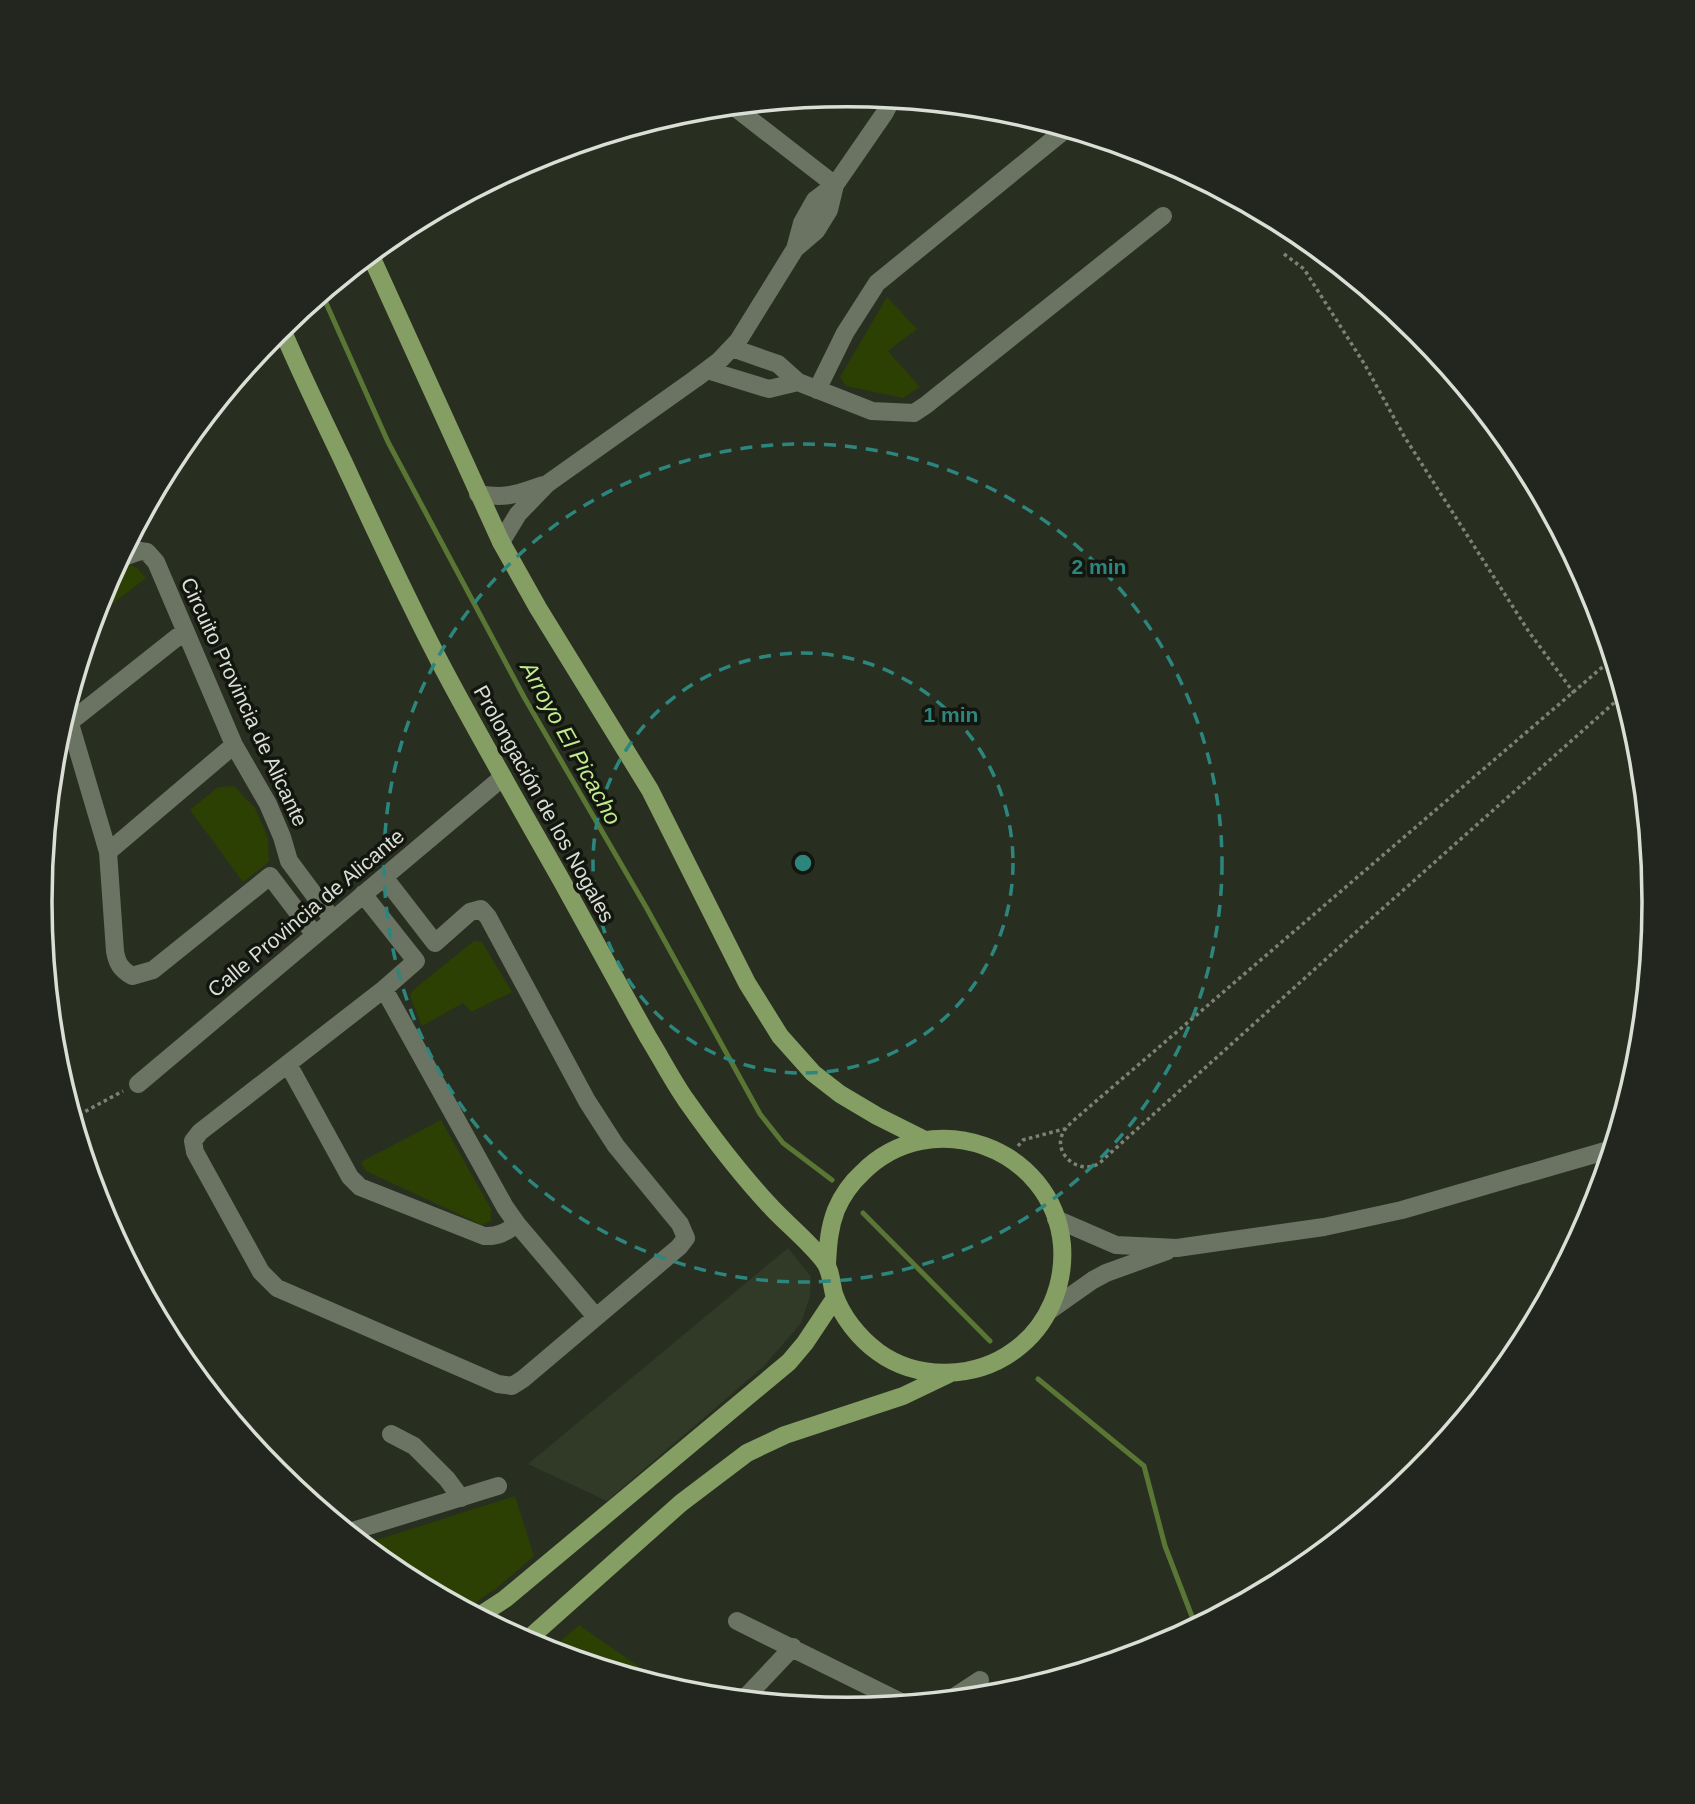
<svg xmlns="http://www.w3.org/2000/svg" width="1695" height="1804" viewBox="0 0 1695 1804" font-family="Helvetica,sans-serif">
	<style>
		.built { fill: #313a27 }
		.green { fill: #2b4002 }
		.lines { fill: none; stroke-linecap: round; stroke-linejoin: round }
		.stream { stroke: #5a7634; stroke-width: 5 }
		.path { stroke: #7c8276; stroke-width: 3.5; stroke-dasharray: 3.5 3.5; stroke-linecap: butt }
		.minor { stroke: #6b7363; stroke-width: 18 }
		.major { stroke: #849e64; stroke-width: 18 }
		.ring { fill: none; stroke: #2d867e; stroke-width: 3.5; stroke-dasharray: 12 9 }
		.labels { text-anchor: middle; stroke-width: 7; stroke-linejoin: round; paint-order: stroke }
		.street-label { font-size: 21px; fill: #dadfd6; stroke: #13160f }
		.water-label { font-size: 23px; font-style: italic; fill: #c1eb8d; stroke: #13160f }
		.rim { fill: none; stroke: #dadfd6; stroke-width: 3.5 }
		.centre { fill: #2d867e; stroke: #13160f; stroke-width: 3.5 }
		.ring-label { font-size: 21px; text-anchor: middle; font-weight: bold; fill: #2d867e; stroke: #13160f; stroke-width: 7; stroke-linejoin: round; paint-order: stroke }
	</style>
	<rect width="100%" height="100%" fill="#282f20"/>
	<!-- built -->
	<path class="built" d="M 788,1248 L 811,1277 L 810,1296 L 801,1323 L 763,1367 L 607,1501 L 528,1464 Z"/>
	<!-- green -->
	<path class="green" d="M 887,297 L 917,329 L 888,351 L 920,387 L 903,398 L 846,386 L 840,377 Z
		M 129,565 L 137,568 L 146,578 L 94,618 L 102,593 L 114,571 Z
		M 234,786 L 255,808 L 268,838 L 269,862 L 243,882 L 190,810 L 218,787 Z
		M 474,941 L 482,942 L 512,992 L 471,1012 L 463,1003 L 422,1026 L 410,996 L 413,990 Z
		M 441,1120 L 491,1209 L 491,1221 L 482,1225 L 366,1171 L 361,1162 Z
		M 515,1496 L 534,1556 L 498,1587 L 466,1609 L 399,1573 L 364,1544 Z
		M 579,1625 L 664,1684 L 663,1685 L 549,1651 Z"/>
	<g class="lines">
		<!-- stream -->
		<path class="stream" d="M 322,294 L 388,442 L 524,697 L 646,907 L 760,1114 L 783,1143 L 832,1180
			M 863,1213 L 990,1341
			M 1038,1379 L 1144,1466 L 1165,1546 L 1196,1627"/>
		<!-- path -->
		<path class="path" d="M 1284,254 L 1304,269 L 1365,365 L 1404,436 L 1467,535 L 1529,632 L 1574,693
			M 1613,658 L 1074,1120 C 1068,1126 1063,1130 1061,1138 C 1057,1155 1076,1171 1093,1166 C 1098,1165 1102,1161 1106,1157 L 1346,941 L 1624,694
			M 73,1118 L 123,1091
			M 1018,1146 L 1023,1140 L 1064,1129"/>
		<!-- minor -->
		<path class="minor" d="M 733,106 L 835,185
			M 795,249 L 816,231 L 829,210 L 835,185
			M 732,348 L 778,364 L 798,382 L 872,411 L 914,413 L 926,405 L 1163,216
			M 707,370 L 769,389 L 798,382
			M 817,390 L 845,333 L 877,283 L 1066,129
			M 478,494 C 507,499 516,494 543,485
			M 501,542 L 518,514 L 547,484 L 695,379 L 719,361 L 738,341 L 795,249 L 802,223 L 815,200 L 835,185 L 884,114 L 892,99
			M 121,558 L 140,551 L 147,552 L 156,562 L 234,745 L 268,804 L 282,837 L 289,861 L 333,920
			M 66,710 L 108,852 L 115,951 C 117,964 121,969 132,976 L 153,970 L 270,876 L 315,935
			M 70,722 L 185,631
			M 108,852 L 234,745
			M 363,894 L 416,961 L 384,989 L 200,1132 L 193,1141 L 195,1152 L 261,1272 L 277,1288 L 498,1384 L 512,1386 L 523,1379 L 679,1247 L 686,1238 L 680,1224 L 616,1146 L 587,1101 L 488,917 L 481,909 L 470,912 L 435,943 L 384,877
			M 384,989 L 505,1207 L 517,1224 L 596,1317
			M 288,1064 L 350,1177 L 360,1187 L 484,1236 C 498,1237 506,1232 517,1224
			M 138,1084 L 503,777
			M 1056,1219 L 1116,1245 L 1177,1248 L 1324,1227 L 1402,1210 L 1612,1149
			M 1049,1311 L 1093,1280 L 1106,1273 L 1167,1251
			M 391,1434 L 414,1446 L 447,1479 L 461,1498
			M 349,1532 L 498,1486
			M 737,1621 L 905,1704
			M 744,1699 L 793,1647
			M 951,1699 L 980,1680"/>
		<!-- major -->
		<path class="major" d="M 370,254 L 501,542 L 538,608 L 650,790 L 747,983 L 780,1036 L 813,1073 L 840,1094 L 877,1116 L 923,1139
			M 281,327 C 300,372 322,417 343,461 C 375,530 407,600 443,668 C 480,738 520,807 559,876 C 589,930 618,984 648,1037 C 661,1058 672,1080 686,1100 C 712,1137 740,1174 772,1208 C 788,1225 808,1241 823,1260 C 831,1269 831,1282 834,1294 C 842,1317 859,1338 878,1352 C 918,1381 976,1379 1015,1350 C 1048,1326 1065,1285 1062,1245 C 1053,1147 931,1103 862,1173 C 851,1183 842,1196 836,1210 C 829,1228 828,1245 827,1264
			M 479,1616 L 505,1599 L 789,1362 L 805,1343 L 835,1298
			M 526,1641 L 681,1503 L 747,1453 L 785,1435 L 903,1396 L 949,1374"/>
	</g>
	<!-- distance rings -->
	<g class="ring">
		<circle cx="803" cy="863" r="210"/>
		<circle cx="803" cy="863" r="419"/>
	</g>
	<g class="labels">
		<!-- street labels -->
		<g class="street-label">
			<text transform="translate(244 702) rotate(65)" y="7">Circuito Provincia de Alicante</text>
			<text transform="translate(544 804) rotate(61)" y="7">Prolongación de los Nogales</text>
			<text transform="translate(306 913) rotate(-40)" y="7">Calle Provincia de Alicante</text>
		</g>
		<!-- water labels -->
		<g class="water-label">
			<text transform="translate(571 743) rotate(61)" y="8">Arroyo El Picacho</text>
		</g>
	</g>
	<!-- crop -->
	<path d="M0 0H1695V1804H0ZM52 902a795 795 0 1 1 1590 0a795 795 0 1 1-1590 0Z" fill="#23261f" fill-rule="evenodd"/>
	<path class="rim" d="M52 902a795 795 0 1 1 1590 0a795 795 0 1 1-1590 0Z"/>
	<circle cx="803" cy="863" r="10" class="centre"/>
	<g class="ring-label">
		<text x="1099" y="574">2 min</text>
		<text x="951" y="722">1 min</text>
	</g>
</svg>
